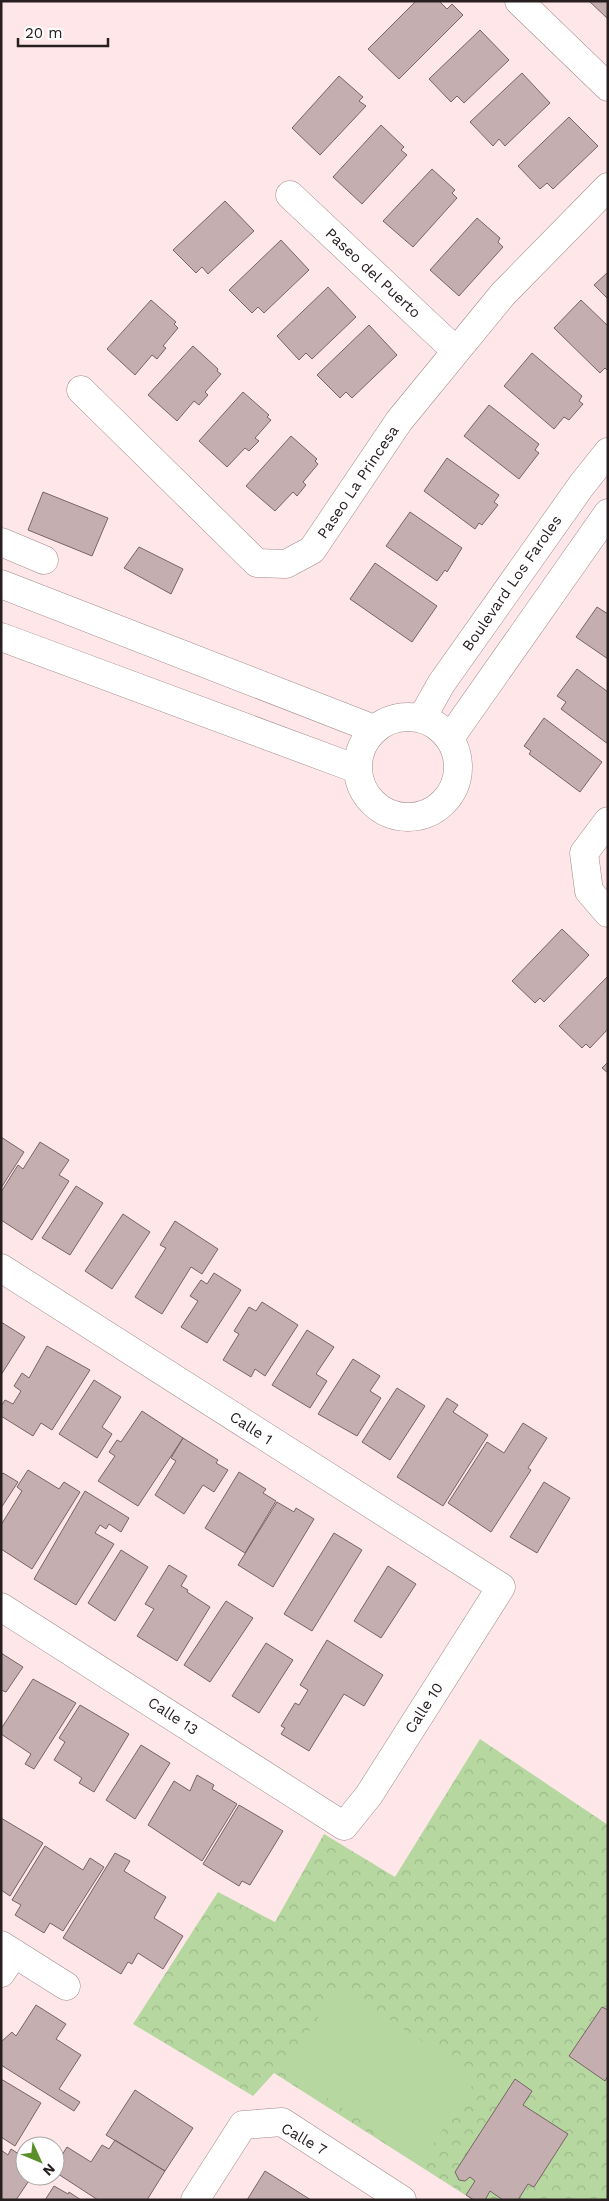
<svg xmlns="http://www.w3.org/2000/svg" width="609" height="2201" viewBox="0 0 609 2201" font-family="'Work Sans',sans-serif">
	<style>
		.forest { fill: url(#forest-crowns) }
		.garden { fill: #b6d8a0 }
		.building { fill: #c5aeb0; stroke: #786466 }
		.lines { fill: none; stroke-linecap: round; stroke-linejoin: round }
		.minor-casing { stroke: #a08a8c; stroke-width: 29 }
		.minor { stroke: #fff; stroke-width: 28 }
		.labels { text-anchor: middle; stroke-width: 4.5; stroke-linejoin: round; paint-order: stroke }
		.street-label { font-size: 15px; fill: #282020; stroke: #fff }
	</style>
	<defs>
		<pattern id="forest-crowns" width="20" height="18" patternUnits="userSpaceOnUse" patternTransform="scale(1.25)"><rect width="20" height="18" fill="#b6d8a0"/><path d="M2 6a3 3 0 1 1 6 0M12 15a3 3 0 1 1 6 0" fill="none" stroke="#9cb98a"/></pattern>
	</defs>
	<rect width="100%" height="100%" fill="#ffe7e9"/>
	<!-- forest -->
	<path class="forest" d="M 480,1739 L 608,1825 L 608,2200 L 473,2200 L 274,2073 L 253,2096 L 133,2024 L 218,1892 L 275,1922 L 324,1834 L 395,1877 Z"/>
	<!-- garden -->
	<path class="garden" d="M 339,1986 L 477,2078 L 422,2161 L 284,2069 Z"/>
	<!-- building -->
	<path class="building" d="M 416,1 L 439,1 L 447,9 L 452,4 L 463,15 L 399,79 L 368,49 Z
		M 589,1 L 608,1 L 608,19 Z
		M 480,30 L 509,60 L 464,103 L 457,96 L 451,102 L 429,79 Z
		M 522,73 L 550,103 L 505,146 L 499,139 L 493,146 L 470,122 Z
		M 339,76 L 363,97 L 359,101 L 366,106 L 320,155 L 292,128 Z
		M 569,117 L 598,146 L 553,189 L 547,183 L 540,189 L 518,166 Z
		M 381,125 L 404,147 L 401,150 L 407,155 L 362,204 L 333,177 Z
		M 432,169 L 455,190 L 452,193 L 457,198 L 413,247 L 383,221 Z
		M 225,201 L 254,231 L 208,274 L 202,267 L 196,273 L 173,250 Z
		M 477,218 L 500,238 L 498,242 L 503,247 L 459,296 L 430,270 Z
		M 281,240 L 309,270 L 264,313 L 258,307 L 252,313 L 229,290 Z
		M 608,272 L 608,299 L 594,285 Z
		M 328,287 L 356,317 L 312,359 L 306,353 L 299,360 L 277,336 Z
		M 151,300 L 176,322 L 174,324 L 178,328 L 163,346 L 166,348 L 157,359 L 152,355 L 135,375 L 107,349 Z
		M 581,300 L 608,326 L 608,371 L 605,368 L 600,373 L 554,328 Z
		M 369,325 L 397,355 L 352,398 L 346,392 L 340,398 L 317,375 Z
		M 193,346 L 218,369 L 217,371 L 221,374 L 205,392 L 208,395 L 199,405 L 194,401 L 177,421 L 148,395 Z
		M 532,353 L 582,396 L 579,401 L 583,404 L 569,420 L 564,417 L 554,429 L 504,386 Z
		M 243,392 L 269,415 L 267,417 L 271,420 L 255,438 L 259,441 L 249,451 L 245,448 L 227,467 L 199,441 Z
		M 489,405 L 539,444 L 535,450 L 539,453 L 519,479 L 464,436 Z
		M 291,436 L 317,459 L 315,461 L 318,464 L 303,482 L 306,485 L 297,496 L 293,492 L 275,511 L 246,486 Z
		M 447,458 L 499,495 L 494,502 L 498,505 L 482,525 L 479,523 L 475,529 L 424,491 Z
		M 43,492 L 108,518 L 92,556 L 28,530 Z
		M 410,512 L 462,548 L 447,572 L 445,570 L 437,581 L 386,546 Z
		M 139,547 L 183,569 L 171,594 L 124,568 Z
		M 375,563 L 437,606 L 412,642 L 350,599 Z
		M 597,607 L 608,614 L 608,659 L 576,637 Z
		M 577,669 L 608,692 L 608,744 L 561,709 L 566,702 L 557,696 Z
		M 544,718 L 602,762 L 580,792 L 529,754 L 531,751 L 524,746 Z
		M 562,929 L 589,955 L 544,1002 L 540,998 L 535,1003 L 512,981 Z
		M 608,976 L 608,1029 L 590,1048 L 586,1044 L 582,1048 L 559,1026 Z
		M 608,1062 L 608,1073 L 602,1068 Z
		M 1,1137 L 24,1152 L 1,1188 Z
		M 40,1142 L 69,1160 L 59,1175 L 69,1181 L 32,1240 L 1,1220 L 1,1192 L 18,1165 L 23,1169 Z
		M 76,1186 L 103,1203 L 70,1255 L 42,1238 Z
		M 123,1214 L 150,1232 L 112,1289 L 85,1271 Z
		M 175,1221 L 218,1249 L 202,1274 L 191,1267 L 162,1314 L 135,1297 L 166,1248 L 160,1245 Z
		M 214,1273 L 241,1290 L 207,1343 L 181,1327 L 198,1301 L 190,1296 L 201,1280 L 207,1284 Z
		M 262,1302 L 298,1325 L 265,1376 L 255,1369 L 251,1377 L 223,1360 L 239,1334 L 234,1331 L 249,1307 L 256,1311 Z
		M 1,1322 L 25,1337 L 1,1375 Z
		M 307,1330 L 334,1347 L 316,1374 L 327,1381 L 310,1408 L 272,1385 Z
		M 47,1346 L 90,1370 L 52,1430 L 41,1423 L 33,1436 L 1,1416 L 1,1406 L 5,1400 L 13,1404 L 21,1391 L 14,1386 L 22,1373 L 29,1378 Z
		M 353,1359 L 380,1376 L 370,1391 L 381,1398 L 357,1436 L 318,1414 Z
		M 94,1380 L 121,1397 L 102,1427 L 112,1434 L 97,1458 L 59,1434 Z
		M 397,1388 L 425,1406 L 390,1460 L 362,1442 Z
		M 447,1398 L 458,1405 L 453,1412 L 488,1435 L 443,1506 L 397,1477 Z
		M 142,1411 L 183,1438 L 138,1506 L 98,1481 L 115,1456 L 109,1452 L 117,1440 L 121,1442 Z
		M 523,1423 L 547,1438 L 528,1468 L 531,1470 L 491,1532 L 448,1503 L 487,1442 L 504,1453 Z
		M 183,1438 L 218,1460 L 216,1463 L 228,1470 L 214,1492 L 203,1485 L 184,1514 L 155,1495 L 176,1461 L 171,1458 Z
		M 28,1470 L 59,1489 L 64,1482 L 80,1492 L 32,1569 L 1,1549 L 1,1525 L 22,1491 L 17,1487 Z
		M 239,1472 L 266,1489 L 263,1493 L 276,1501 L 245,1553 L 205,1528 Z
		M 3,1473 L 18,1482 L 1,1508 L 1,1475 Z
		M 544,1482 L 570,1498 L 537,1553 L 510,1537 Z
		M 85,1491 L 129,1518 L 121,1532 L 109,1524 L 106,1529 L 100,1525 L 95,1533 L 114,1544 L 76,1605 L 34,1579 Z
		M 277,1502 L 294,1512 L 296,1508 L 314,1519 L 273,1587 L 238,1565 Z
		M 334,1533 L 362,1550 L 312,1631 L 284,1614 Z
		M 121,1550 L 148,1567 L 115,1621 L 88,1603 Z
		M 169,1565 L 187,1576 L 181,1586 L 188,1590 L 187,1592 L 210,1607 L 177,1661 L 137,1636 L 154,1609 L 145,1604 Z
		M 388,1566 L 416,1584 L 381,1638 L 354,1621 Z
		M 226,1601 L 253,1618 L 210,1682 L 184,1665 Z
		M 327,1640 L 383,1675 L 364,1706 L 344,1694 L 309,1751 L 281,1734 L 285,1728 L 281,1726 L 295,1703 L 299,1705 L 308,1690 L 300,1685 Z
		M 266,1643 L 293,1660 L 259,1713 L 232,1696 Z
		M 1,1653 L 23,1667 L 6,1692 L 1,1690 Z
		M 33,1679 L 76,1703 L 34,1769 L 25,1764 L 31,1754 L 1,1734 L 1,1729 Z
		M 80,1705 L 129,1734 L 94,1792 L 79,1783 L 82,1778 L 54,1760 L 65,1742 L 59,1738 Z
		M 141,1745 L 170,1763 L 135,1819 L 106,1800 Z
		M 197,1775 L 214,1785 L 212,1789 L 237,1804 L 202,1861 L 148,1825 L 174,1781 L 190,1791 Z
		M 239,1805 L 283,1831 L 250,1885 L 242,1881 L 239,1886 L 203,1864 Z
		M 1,1818 L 43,1843 L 10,1896 L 1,1890 Z
		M 45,1846 L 83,1870 L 90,1858 L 104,1867 L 63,1931 L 50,1923 L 44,1933 L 15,1915 L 21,1905 L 12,1900 Z
		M 115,1853 L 130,1861 L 124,1871 L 166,1897 L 154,1918 L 183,1936 L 163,1969 L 138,1953 L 132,1964 L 128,1962 L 121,1974 L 63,1938 Z
		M 36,2005 L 66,2024 L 56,2039 L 81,2055 L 59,2089 L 80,2102 L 74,2111 L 1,2065 L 1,2042 L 12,2032 L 16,2036 Z
		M 602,2007 L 608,2010 L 608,2076 L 605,2081 L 569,2056 Z
		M 1,2079 L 41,2103 L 15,2146 L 1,2137 Z
		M 515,2079 L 532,2091 L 523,2105 L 568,2134 L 534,2187 L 528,2184 L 518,2200 L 503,2200 L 490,2191 L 485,2200 L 474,2200 L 466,2195 L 475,2181 L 470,2177 L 465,2181 L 459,2180 L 455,2172 Z
		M 135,2090 L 193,2128 L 165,2171 L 106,2135 Z
		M 115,2140 L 165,2171 L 147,2200 L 98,2200 L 55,2172 L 55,2166 L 67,2147 L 91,2162 L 102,2145 L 109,2149 Z
		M 11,2149 L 25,2158 L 25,2176 L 32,2176 L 16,2200 L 1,2200 L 1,2150 L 8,2155 Z
		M 265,2171 L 311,2200 L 247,2200 Z
		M 54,2186 L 68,2194 L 69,2192 L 81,2200 L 45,2200 Z"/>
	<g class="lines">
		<defs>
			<path id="minor" d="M 519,1 L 608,87
				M 290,195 L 456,351
				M 81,390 L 257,563 L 286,564 L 312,550 L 399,421 L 503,294 L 608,187
				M 1,542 L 44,560
				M 1,584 L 374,729
				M 1,637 L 357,769
				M358 767a50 50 0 1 1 100 0a50 50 0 1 1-100 0Z
				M 422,718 L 441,684 L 581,486 L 608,452
				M 450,738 L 608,513
				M 608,821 L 584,853 L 589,891 L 608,913
				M 1,1268 L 501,1587 L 369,1795 L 344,1826 L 1,1607
				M 1,1945 L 66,1986
				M 1,1973 L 14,1953
				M 195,2200 L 243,2125 L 282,2122 L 402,2200"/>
		</defs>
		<!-- minor casing -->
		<use href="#minor" class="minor-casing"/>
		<!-- minor -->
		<use href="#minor" class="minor"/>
	</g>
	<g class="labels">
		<!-- street labels -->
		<g class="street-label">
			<text transform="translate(373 273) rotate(43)" y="5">Paseo del Puerto</text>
			<text transform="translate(358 482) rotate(-56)" y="5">Paseo La Princesa</text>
			<text transform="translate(512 583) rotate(-55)" y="5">Boulevard Los Faroles</text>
			<text transform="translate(251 1428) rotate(33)" y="5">Calle 1</text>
			<text transform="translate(424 1708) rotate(-57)" y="5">Calle 10</text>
			<text transform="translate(173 1716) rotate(33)" y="5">Calle 13</text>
			<text transform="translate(304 2139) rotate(30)" y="5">Calle 7</text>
		</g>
	</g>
	<!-- border -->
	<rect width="609" height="2201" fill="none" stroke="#282020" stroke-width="5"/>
	<!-- north arrow -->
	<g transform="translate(40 2161) rotate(134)"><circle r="24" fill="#ffffff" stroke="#a9a6a6"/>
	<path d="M0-4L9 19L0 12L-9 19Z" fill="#5a8f29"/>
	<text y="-8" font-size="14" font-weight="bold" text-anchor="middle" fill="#282020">N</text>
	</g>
	<!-- scale -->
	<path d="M18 38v8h90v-8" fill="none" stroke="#282020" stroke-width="2.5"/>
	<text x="25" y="38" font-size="15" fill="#282020" stroke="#ffffff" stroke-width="4" paint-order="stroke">20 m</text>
</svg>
